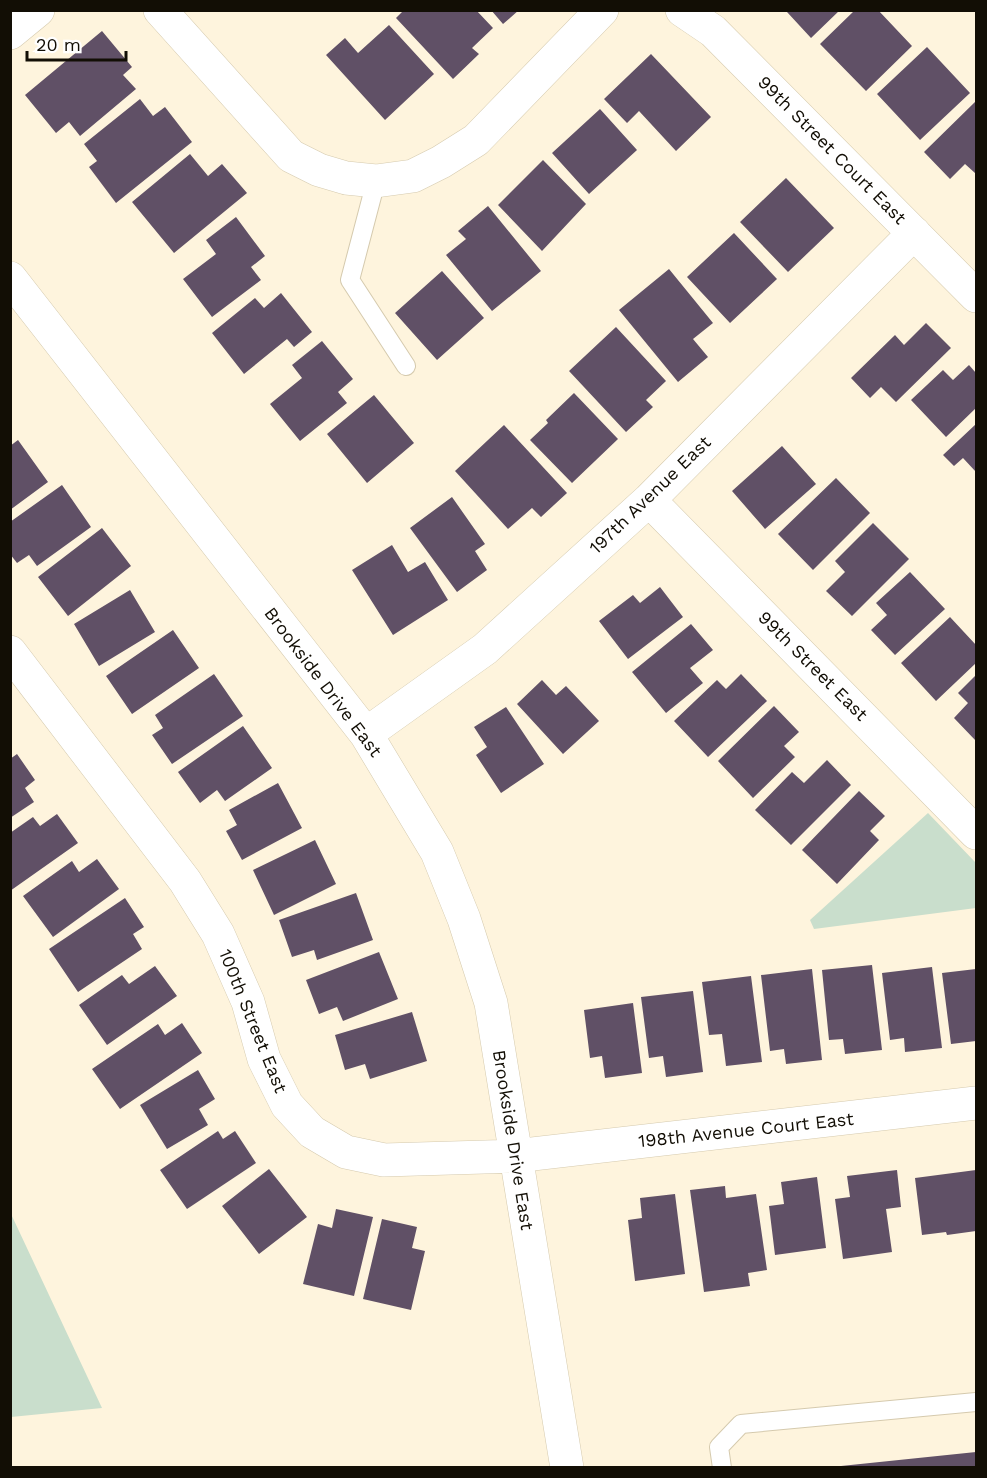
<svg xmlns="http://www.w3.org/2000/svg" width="987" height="1478" viewBox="0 0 987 1478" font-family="'Work Sans',sans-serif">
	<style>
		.green { fill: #c9decc }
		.building { fill: #605066 }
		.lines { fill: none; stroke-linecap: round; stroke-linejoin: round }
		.lane-casing { stroke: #d5caae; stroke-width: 20 }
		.street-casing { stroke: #d5caae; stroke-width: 34 }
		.lane { stroke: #fff; stroke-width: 18 }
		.street { stroke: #fff; stroke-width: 33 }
		.labels { text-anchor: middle; stroke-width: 6; stroke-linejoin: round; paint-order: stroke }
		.street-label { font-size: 18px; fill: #120e05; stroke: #fff }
	</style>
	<rect width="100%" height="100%" fill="#fef4dd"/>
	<!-- green -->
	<path class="green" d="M 928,813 L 976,863 L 976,908 L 814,929 L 810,920 Z
		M 11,1214 L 102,1408 L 11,1417 Z"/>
	<!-- building -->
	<path class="building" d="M 404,10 L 476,10 L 493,28 L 472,48 L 479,54 L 453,79 L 396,18 Z
		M 491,10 L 519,10 L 503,24 Z
		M 788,10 L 840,10 L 811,38 L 787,12 Z
		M 855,10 L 878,10 L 912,46 L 866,91 L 820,44 Z
		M 389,25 L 434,74 L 385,120 L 326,55 L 345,38 L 358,53 Z
		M 102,31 L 132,67 L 123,75 L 136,89 L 80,136 L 69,122 L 56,133 L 25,95 Z
		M 927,47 L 970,93 L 920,140 L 877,94 Z
		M 651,54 L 711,117 L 676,151 L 639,111 L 627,123 L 604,99 Z
		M 140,99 L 153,116 L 165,107 L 192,142 L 116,203 L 89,167 L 97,161 L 84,144 Z
		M 976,101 L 976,172 L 975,173 L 965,164 L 950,179 L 924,152 Z
		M 600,109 L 637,150 L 589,194 L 552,153 Z
		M 190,154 L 208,176 L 222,164 L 247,193 L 174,253 L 132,202 Z
		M 543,160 L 586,204 L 542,251 L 498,205 Z
		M 786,178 L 834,228 L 788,272 L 740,222 Z
		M 488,206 L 541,271 L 492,311 L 446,255 L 466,239 L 458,231 Z
		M 236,217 L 265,256 L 251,267 L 261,280 L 212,317 L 183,279 L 216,254 L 206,240 Z
		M 734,233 L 777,279 L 730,323 L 687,277 Z
		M 669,269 L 713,323 L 693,339 L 708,357 L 678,382 L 619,310 Z
		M 442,271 L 484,318 L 437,360 L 395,313 Z
		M 281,293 L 312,332 L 294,347 L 287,339 L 244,374 L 212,333 L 255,298 L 264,308 Z
		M 926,323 L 951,348 L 896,402 L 881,387 L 870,398 L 851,378 L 895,335 L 904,345 Z
		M 616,327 L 666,381 L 646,400 L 653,407 L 626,432 L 569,371 Z
		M 322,341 L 353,379 L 338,392 L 347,403 L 300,441 L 270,404 L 302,378 L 292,365 Z
		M 969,365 L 976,373 L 976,408 L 946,437 L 911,400 L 943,370 L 953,380 Z
		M 574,393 L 618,439 L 572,483 L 530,440 L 548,423 L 546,420 Z
		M 374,395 L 414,443 L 367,483 L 327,434 Z
		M 976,424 L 976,472 L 963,458 L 954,466 L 943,455 Z
		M 504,425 L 567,493 L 541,517 L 532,508 L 508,529 L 455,471 Z
		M 18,440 L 48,482 L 10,510 L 10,446 Z
		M 782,446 L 816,484 L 765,529 L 732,491 Z
		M 836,478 L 870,513 L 813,570 L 778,534 Z
		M 62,485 L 91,527 L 37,566 L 29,555 L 17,563 L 10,554 L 10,522 Z
		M 452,497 L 485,544 L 475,551 L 487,570 L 457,592 L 410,528 Z
		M 873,523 L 909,559 L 852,616 L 826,591 L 845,572 L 835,561 Z
		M 102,528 L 131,566 L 68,616 L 38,577 Z
		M 392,545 L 408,572 L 425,562 L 448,600 L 393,635 L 352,570 Z
		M 910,572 L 945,609 L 895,655 L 871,630 L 887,615 L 876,603 Z
		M 660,587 L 683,617 L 628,659 L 599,621 L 633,595 L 640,603 Z
		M 130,590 L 155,632 L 99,666 L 74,624 Z
		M 950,617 L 976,645 L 976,663 L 936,701 L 901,663 Z
		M 691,624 L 713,650 L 690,668 L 703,683 L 666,713 L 632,672 Z
		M 173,630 L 199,668 L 132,714 L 106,676 Z
		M 214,674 L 243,716 L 172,764 L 152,735 L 163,728 L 155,715 Z
		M 741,674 L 767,701 L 708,757 L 674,721 L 717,680 L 726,689 Z
		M 976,675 L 976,741 L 954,718 L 968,703 L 958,693 Z
		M 542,680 L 556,695 L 566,686 L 599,721 L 563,754 L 517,704 Z
		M 774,706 L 799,732 L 784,746 L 795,757 L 753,798 L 718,761 Z
		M 506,707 L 544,764 L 501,793 L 476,755 L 487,747 L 474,727 Z
		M 243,726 L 272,768 L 225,801 L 217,790 L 200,803 L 178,772 Z
		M 17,754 L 35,780 L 25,788 L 34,802 L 10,818 L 10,759 Z
		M 827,760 L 851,785 L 791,845 L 755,810 L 792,772 L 804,783 Z
		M 278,783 L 302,828 L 242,860 L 226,831 L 237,825 L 229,810 Z
		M 859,791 L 885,816 L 870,831 L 879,840 L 837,884 L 802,850 Z
		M 57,814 L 78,843 L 10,891 L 10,833 L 33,817 L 40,826 Z
		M 315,840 L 336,884 L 274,915 L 253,870 Z
		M 97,859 L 119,889 L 53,937 L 23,896 L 72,861 L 79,872 Z
		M 356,893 L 373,940 L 317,960 L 314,950 L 292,957 L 279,920 Z
		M 125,898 L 144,927 L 133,934 L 142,949 L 78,992 L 49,949 Z
		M 379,952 L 398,999 L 343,1021 L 337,1007 L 319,1014 L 306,980 Z
		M 872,965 L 882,1050 L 845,1054 L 843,1039 L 829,1040 L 822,970 Z
		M 155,966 L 177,996 L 107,1045 L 79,1005 L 122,975 L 129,984 Z
		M 932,967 L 942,1048 L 905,1052 L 904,1038 L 890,1040 L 882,973 Z
		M 812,969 L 822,1060 L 786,1064 L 784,1049 L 770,1051 L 761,975 Z
		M 976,969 L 976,1041 L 951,1044 L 942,973 Z
		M 751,976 L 762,1062 L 726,1066 L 722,1034 L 709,1035 L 702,982 Z
		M 693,991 L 703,1072 L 666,1077 L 663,1056 L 649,1058 L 641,997 Z
		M 633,1003 L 642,1073 L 605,1078 L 602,1056 L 590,1058 L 584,1010 Z
		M 412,1012 L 427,1061 L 370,1079 L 365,1064 L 345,1070 L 335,1035 Z
		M 182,1023 L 202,1053 L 120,1109 L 92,1069 L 158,1024 L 165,1035 Z
		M 198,1070 L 215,1099 L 199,1109 L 208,1125 L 167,1149 L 140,1105 Z
		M 218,1131 L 223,1139 L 235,1131 L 256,1163 L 187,1209 L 160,1170 Z
		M 269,1169 L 307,1217 L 259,1254 L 222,1206 Z
		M 897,1170 L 901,1207 L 886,1209 L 892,1252 L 843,1259 L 835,1199 L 850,1197 L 847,1176 Z
		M 976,1170 L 976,1231 L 947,1235 L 946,1232 L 922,1235 L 915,1178 Z
		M 817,1177 L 826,1248 L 775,1255 L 769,1206 L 784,1204 L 781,1182 Z
		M 725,1186 L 726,1198 L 756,1194 L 767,1270 L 748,1273 L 750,1286 L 704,1292 L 690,1190 Z
		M 675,1194 L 685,1274 L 635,1281 L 628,1220 L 642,1218 L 640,1198 Z
		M 336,1209 L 373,1217 L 354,1296 L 303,1284 L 318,1224 L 332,1228 Z
		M 382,1219 L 417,1227 L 412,1248 L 425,1251 L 411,1310 L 363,1299 Z
		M 976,1452 L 976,1468 L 841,1468 L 841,1466 Z"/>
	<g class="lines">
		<defs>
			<path id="lane" d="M 376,181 L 350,280 L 406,366
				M 722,1468 L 719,1447 L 741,1424 L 976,1402"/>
			<path id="street" d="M 160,10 L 291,156 L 319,170 L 346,178 L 376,181 L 413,176 L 441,162 L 476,140 L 602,10
				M 682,10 L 713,31 L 976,296
				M 10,33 L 38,10
				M 10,278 L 366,734 L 437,852 L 464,919 L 491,1003 L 567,1468
				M 649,500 L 976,833
				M 10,652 L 185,881 L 218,934 L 248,1002 L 264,1059 L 287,1105 L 312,1132 L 346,1152 L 384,1160 L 515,1156 L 976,1103
				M 366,734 L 485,649 L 649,500 L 914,233"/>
		</defs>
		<!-- lane casing -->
		<use href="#lane" class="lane-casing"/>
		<!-- street casing -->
		<use href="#street" class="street-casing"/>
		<!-- lane -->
		<use href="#lane" class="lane"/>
		<!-- street -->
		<use href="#street" class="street"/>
	</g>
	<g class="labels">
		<!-- street labels -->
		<g class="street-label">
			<text transform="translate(832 150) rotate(45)" y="6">99th Street Court East</text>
			<text transform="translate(650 495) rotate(-44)" y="6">197th Avenue East</text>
			<text transform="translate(813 666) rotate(45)" y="6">99th Street East</text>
			<text transform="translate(323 682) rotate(53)" y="6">Brookside Drive East</text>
			<text transform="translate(253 1021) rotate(68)" y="6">100th Street East</text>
			<text transform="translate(746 1130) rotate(-6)" y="6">198th Avenue Court East</text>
			<text transform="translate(513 1140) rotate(81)" y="6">Brookside Drive East</text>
		</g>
	</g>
	<!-- border -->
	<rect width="987" height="1478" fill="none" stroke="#120e05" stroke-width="24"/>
	<!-- scale -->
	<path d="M27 51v9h99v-9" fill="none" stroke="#120e05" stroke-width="3"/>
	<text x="36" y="51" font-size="18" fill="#120e05" stroke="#ffffff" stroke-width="4.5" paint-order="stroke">20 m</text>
</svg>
